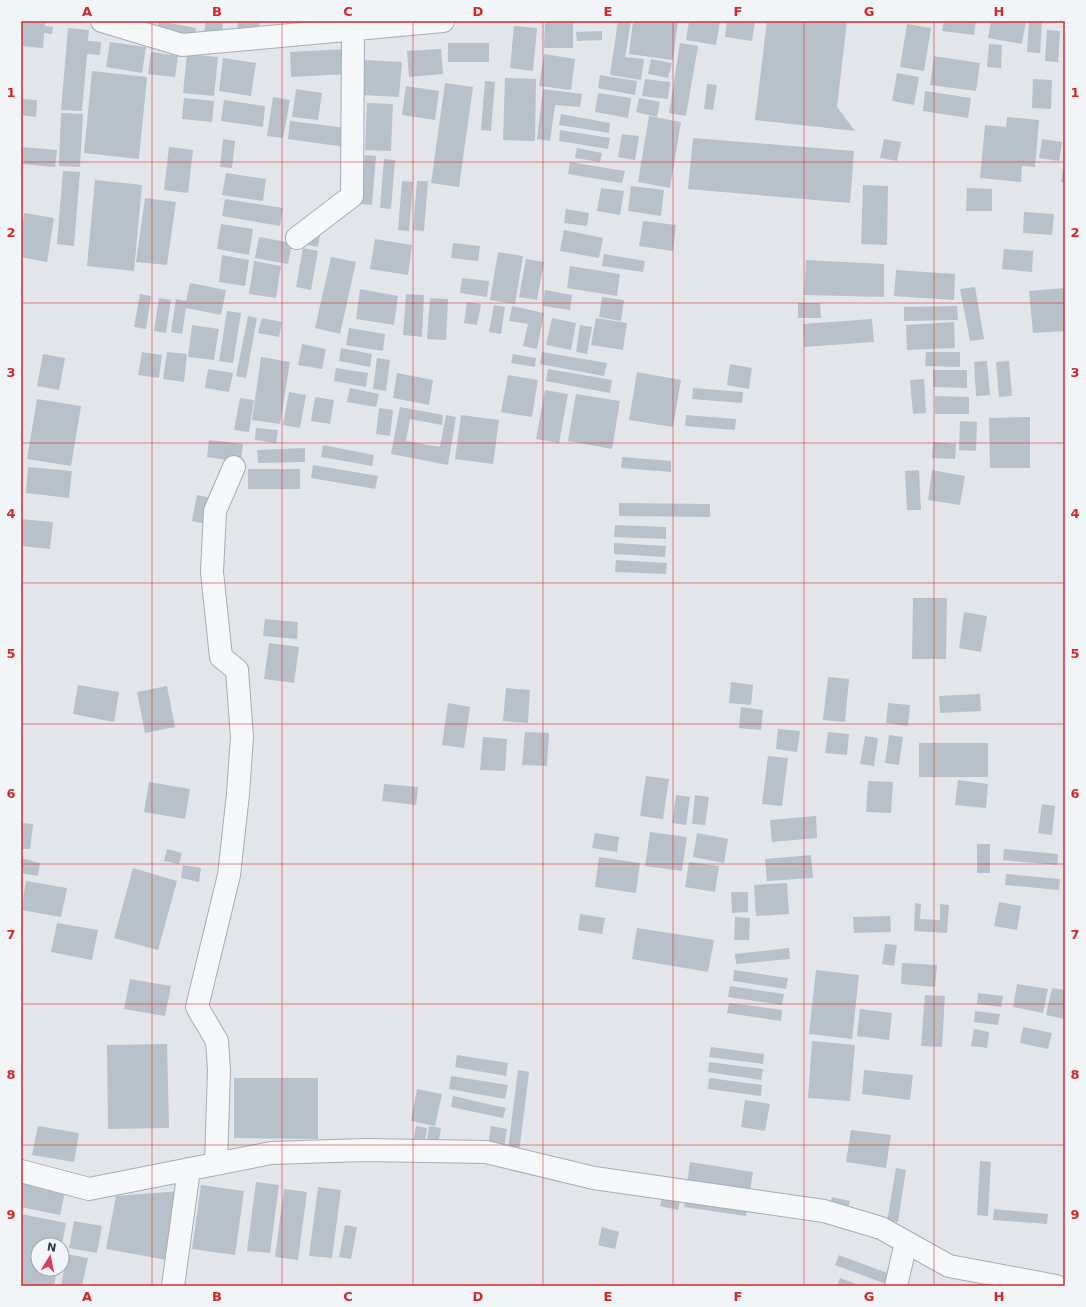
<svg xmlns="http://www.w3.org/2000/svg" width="1086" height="1307" viewBox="0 0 1086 1307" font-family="'DejaVu Sans',sans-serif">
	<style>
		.building { fill: #b8c0ca }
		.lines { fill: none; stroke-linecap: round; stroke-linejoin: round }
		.minor-casing { stroke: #a6adb6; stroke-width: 24 }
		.minor { stroke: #f5f7f9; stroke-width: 22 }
		.grid { fill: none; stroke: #d62828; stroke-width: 1; stroke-opacity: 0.55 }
		.neatline { fill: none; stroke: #d62828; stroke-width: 1.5 }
		.grid-label { font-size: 13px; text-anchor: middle; font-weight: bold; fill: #d62828 }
	</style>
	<rect width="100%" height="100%" fill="#e2e6eb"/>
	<!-- building -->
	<path class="building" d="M 21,21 L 45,22 L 45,26 L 53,27 L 52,34 L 44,33 L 43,48 L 21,46 Z
		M 159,21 L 196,28 L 194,41 L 156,35 Z
		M 206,21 L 223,21 L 222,34 L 204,32 Z
		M 238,21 L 260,21 L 259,31 L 237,31 Z
		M 545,21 L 573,21 L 573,48 L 544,48 Z
		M 618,21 L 631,21 L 625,57 L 644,59 L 641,80 L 610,75 Z
		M 633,21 L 678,21 L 673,60 L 629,54 Z
		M 689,21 L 720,21 L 716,45 L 686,40 Z
		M 727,21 L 755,21 L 752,41 L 725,37 Z
		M 767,21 L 847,21 L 837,107 L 855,131 L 755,120 Z
		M 944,21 L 976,21 L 974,35 L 942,31 Z
		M 991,21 L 1026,21 L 1022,44 L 988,38 Z
		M 1029,21 L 1042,22 L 1040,53 L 1027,52 Z
		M 907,24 L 931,28 L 924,71 L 900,67 Z
		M 514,26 L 537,28 L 533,71 L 510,68 Z
		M 68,28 L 89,30 L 88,41 L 101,42 L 100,55 L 87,54 L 82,111 L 61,110 Z
		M 1047,30 L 1060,31 L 1058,62 L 1045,61 Z
		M 602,31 L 602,40 L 577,41 L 576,32 Z
		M 110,42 L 146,47 L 142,73 L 106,67 Z
		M 448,43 L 489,43 L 489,62 L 448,62 Z
		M 680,43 L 698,46 L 686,116 L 669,113 Z
		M 989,44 L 1002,45 L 1001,68 L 987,67 Z
		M 346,49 L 347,74 L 291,77 L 290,52 Z
		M 441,49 L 443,74 L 409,77 L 407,51 Z
		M 151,52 L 178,56 L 175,77 L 148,74 Z
		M 187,54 L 218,57 L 214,96 L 183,93 Z
		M 544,54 L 575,59 L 571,90 L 539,86 Z
		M 934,56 L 980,63 L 976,91 L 930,85 Z
		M 223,58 L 256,63 L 251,96 L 219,91 Z
		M 651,59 L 672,63 L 668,78 L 648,74 Z
		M 363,60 L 402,62 L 399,97 L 361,95 Z
		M 92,71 L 147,77 L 139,159 L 84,153 Z
		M 897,73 L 919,77 L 914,105 L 892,101 Z
		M 600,75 L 637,81 L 635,95 L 598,88 Z
		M 505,78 L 536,79 L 535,141 L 503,140 Z
		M 645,79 L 670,82 L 668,99 L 642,96 Z
		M 1033,79 L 1052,80 L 1051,109 L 1032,108 Z
		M 485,81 L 495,82 L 491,131 L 481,130 Z
		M 445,83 L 473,87 L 459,187 L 431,183 Z
		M 707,84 L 717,85 L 713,110 L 704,109 Z
		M 406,86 L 439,91 L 435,120 L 402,115 Z
		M 296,89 L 322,93 L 318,120 L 292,117 Z
		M 543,89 L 582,94 L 580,107 L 555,105 L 550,141 L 537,139 Z
		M 925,91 L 971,98 L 968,118 L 923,111 Z
		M 598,93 L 631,98 L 628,118 L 595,112 Z
		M 273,97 L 290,100 L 283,138 L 267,136 Z
		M 184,98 L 214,101 L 212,122 L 182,119 Z
		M 639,98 L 660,102 L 657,117 L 636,112 Z
		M 21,99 L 37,100 L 36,117 L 21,115 Z
		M 224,100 L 265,106 L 263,127 L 221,121 Z
		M 367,103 L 393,104 L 391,151 L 365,150 Z
		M 61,113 L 83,114 L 80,167 L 59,166 Z
		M 561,114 L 610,123 L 609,133 L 559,125 Z
		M 649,116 L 681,122 L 670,188 L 638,182 Z
		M 1007,117 L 1039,120 L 1035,167 L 1022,166 L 1021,182 L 980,178 L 985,125 L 1006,127 Z
		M 290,121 L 347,128 L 345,147 L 288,139 Z
		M 560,130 L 610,138 L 608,149 L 559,141 Z
		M 622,134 L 639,136 L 635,160 L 618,157 Z
		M 693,138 L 854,151 L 850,203 L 688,189 Z
		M 223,139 L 235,141 L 232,168 L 220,167 Z
		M 884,139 L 901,142 L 897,161 L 880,158 Z
		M 1042,139 L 1062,142 L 1059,161 L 1039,158 Z
		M 21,147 L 57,150 L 55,167 L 21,164 Z
		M 169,147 L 193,150 L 188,193 L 164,190 Z
		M 577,148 L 602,153 L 600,162 L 575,158 Z
		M 365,155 L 376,156 L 372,205 L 361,204 Z
		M 384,159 L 395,160 L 391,209 L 380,208 Z
		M 570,162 L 625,171 L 622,183 L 568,174 Z
		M 1064,164 L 1065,164 L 1065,183 L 1061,182 Z
		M 63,171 L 80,172 L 74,246 L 57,244 Z
		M 226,173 L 266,179 L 263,201 L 222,195 Z
		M 95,180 L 142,185 L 134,271 L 87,266 Z
		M 402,181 L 413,182 L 409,231 L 398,230 Z
		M 417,181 L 428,181 L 424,231 L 413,230 Z
		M 863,185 L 888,186 L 887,245 L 861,244 Z
		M 631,186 L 664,190 L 661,216 L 628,211 Z
		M 601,188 L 624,191 L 620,215 L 597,211 Z
		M 967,188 L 992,189 L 992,211 L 966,211 Z
		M 145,198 L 176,202 L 167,265 L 136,262 Z
		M 225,199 L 283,208 L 280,226 L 222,216 Z
		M 566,209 L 589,213 L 587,226 L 564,223 Z
		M 1024,212 L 1054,214 L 1052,235 L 1023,233 Z
		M 24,213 L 54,218 L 47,262 L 21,257 L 21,233 Z
		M 643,221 L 676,225 L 673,251 L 639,246 Z
		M 221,224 L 253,229 L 249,255 L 217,249 Z
		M 564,230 L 603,238 L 599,258 L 560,251 Z
		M 305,234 L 320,236 L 318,247 L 303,244 Z
		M 259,237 L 292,243 L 288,264 L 255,258 Z
		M 375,239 L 412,245 L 408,275 L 370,269 Z
		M 453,243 L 480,246 L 478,261 L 451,258 Z
		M 303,248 L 318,251 L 311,290 L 296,287 Z
		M 1004,249 L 1033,251 L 1032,272 L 1002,269 Z
		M 498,252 L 523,256 L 515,304 L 490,300 Z
		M 604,254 L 645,261 L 643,272 L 602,266 Z
		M 222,255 L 249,260 L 245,286 L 219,282 Z
		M 331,257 L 356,262 L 340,334 L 315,328 Z
		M 526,259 L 544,262 L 537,300 L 519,297 Z
		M 806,260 L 884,264 L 884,297 L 804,295 Z
		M 254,261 L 281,266 L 276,298 L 249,294 Z
		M 570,266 L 620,274 L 617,296 L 567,288 Z
		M 896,270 L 955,274 L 954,300 L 894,296 Z
		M 462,278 L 489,281 L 487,297 L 460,293 Z
		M 190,283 L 226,290 L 221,315 L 186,308 L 182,334 L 171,332 L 176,299 L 186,301 Z
		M 975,287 L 984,339 L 970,341 L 960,289 Z
		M 1065,288 L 1065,331 L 1033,333 L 1029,291 Z
		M 360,289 L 398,296 L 394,325 L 356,319 Z
		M 545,290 L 572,295 L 570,310 L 543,306 Z
		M 140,294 L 151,296 L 146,329 L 134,327 Z
		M 406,294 L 424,295 L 422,337 L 403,335 Z
		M 602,297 L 624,300 L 621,321 L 599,317 Z
		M 159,298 L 171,300 L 166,333 L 154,331 Z
		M 430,298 L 448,299 L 446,340 L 427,339 Z
		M 467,302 L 481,304 L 477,325 L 464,323 Z
		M 798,303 L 820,303 L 821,318 L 798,318 Z
		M 494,305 L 505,307 L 501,334 L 489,332 Z
		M 512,306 L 544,313 L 537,349 L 523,346 L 528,324 L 509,321 Z
		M 957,306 L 958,320 L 904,321 L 904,307 Z
		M 227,311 L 241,313 L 233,363 L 219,361 Z
		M 248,316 L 257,318 L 246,378 L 236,376 Z
		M 262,318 L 282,322 L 279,337 L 258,333 Z
		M 552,318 L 576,323 L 571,350 L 546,345 Z
		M 596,318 L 627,323 L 623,350 L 591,345 Z
		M 872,319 L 874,342 L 804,347 L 803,324 Z
		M 954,322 L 955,348 L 907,350 L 906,325 Z
		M 192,325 L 219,329 L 214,360 L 188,357 Z
		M 580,325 L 592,327 L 587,354 L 576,352 Z
		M 349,328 L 385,334 L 383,351 L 346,345 Z
		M 302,344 L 326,349 L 322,369 L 298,365 Z
		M 341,348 L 372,354 L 370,367 L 339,361 Z
		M 142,352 L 162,355 L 159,378 L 138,375 Z
		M 167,352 L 187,354 L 184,382 L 163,379 Z
		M 542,352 L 607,363 L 604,376 L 540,364 Z
		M 926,352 L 960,352 L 960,367 L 925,366 Z
		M 43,354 L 65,358 L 59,390 L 37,386 Z
		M 513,354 L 536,358 L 535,367 L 511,363 Z
		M 261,357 L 290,362 L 280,424 L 252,420 Z
		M 377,358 L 390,360 L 386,391 L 373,389 Z
		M 987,361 L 990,395 L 976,396 L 974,362 Z
		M 1009,361 L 1012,396 L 999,397 L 996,362 Z
		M 730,364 L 752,368 L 749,389 L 727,385 Z
		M 336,368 L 368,373 L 366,387 L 334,381 Z
		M 208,369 L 233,373 L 229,392 L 205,388 Z
		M 548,369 L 612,380 L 610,393 L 546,381 Z
		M 933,370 L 967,370 L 967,388 L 933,387 Z
		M 637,372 L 681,380 L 673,427 L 629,420 Z
		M 397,373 L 433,380 L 429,405 L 393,398 Z
		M 508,375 L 538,380 L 532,417 L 501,412 Z
		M 924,379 L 926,413 L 913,414 L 910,380 Z
		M 350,388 L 379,394 L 376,407 L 347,402 Z
		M 693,388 L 743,392 L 742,403 L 692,399 Z
		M 545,390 L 568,394 L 559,443 L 536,439 Z
		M 289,392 L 306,395 L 300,428 L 283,425 Z
		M 576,394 L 620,401 L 612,449 L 568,441 Z
		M 935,396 L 969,397 L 969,414 L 935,414 Z
		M 315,397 L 334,400 L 330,424 L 311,421 Z
		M 240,398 L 254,400 L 249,432 L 234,430 Z
		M 37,399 L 81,406 L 71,466 L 27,459 Z
		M 400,407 L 443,415 L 442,425 L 410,419 L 406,441 L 440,447 L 446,415 L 456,417 L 448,465 L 391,454 Z
		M 379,408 L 393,410 L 390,436 L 376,434 Z
		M 461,415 L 499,420 L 493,464 L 455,459 Z
		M 686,415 L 736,419 L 735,430 L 685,426 Z
		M 1030,417 L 1030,468 L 990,468 L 989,418 Z
		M 960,421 L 977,422 L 976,451 L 959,450 Z
		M 256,428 L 278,430 L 276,443 L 255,440 Z
		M 209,440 L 243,444 L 241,462 L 207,457 Z
		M 933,442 L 956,444 L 955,459 L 932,458 Z
		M 323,445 L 374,455 L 372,466 L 321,457 Z
		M 305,448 L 305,462 L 258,463 L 257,450 Z
		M 622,457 L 671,461 L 671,472 L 621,468 Z
		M 313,465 L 378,476 L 375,489 L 311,478 Z
		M 28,467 L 72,471 L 69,498 L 26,493 Z
		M 248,469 L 300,469 L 300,489 L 248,489 Z
		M 919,470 L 921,510 L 907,510 L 905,471 Z
		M 932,470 L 965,476 L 960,505 L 928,500 Z
		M 197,495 L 222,500 L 217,526 L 192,521 Z
		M 619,503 L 710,504 L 710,517 L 619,516 Z
		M 21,519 L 53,522 L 50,549 L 21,546 Z
		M 615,525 L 666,527 L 666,539 L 614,537 Z
		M 614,543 L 666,546 L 665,557 L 614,554 Z
		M 616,560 L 667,563 L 666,574 L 615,572 Z
		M 913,598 L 947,598 L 946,659 L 912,659 Z
		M 964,612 L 987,616 L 981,652 L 959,648 Z
		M 265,619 L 298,622 L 297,639 L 263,636 Z
		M 269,643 L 299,647 L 294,683 L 264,679 Z
		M 828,677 L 849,679 L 845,722 L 823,720 Z
		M 731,682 L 753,685 L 751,705 L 729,703 Z
		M 78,685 L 119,692 L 114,722 L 73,714 Z
		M 167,686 L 175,727 L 145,733 L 137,692 Z
		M 506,688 L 530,690 L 528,723 L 503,721 Z
		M 980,694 L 981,711 L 940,713 L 939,696 Z
		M 448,703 L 470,707 L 464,748 L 442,745 Z
		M 888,703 L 910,705 L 908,726 L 886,723 Z
		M 741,707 L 763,710 L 761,730 L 739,728 Z
		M 778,729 L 800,731 L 797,752 L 776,749 Z
		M 525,732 L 549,733 L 547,766 L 522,765 Z
		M 828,732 L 849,734 L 847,755 L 825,753 Z
		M 889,735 L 903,737 L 899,765 L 885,763 Z
		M 865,736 L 878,738 L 874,766 L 860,764 Z
		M 483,737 L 507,739 L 505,771 L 480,770 Z
		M 919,743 L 988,743 L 988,777 L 919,777 Z
		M 768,756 L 788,758 L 782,806 L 762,804 Z
		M 646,776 L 669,779 L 663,819 L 640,816 Z
		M 958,780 L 988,784 L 986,808 L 955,805 Z
		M 868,781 L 893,782 L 891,813 L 866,812 Z
		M 149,782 L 190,789 L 185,819 L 144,812 Z
		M 384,784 L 418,787 L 416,805 L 382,801 Z
		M 676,795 L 690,797 L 686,825 L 672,823 Z
		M 695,795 L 709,797 L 705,825 L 692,824 Z
		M 1042,804 L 1055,806 L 1052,835 L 1038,833 Z
		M 816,816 L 817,838 L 772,842 L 770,820 Z
		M 21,823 L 33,824 L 30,849 L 21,849 Z
		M 650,832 L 687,837 L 682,871 L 645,866 Z
		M 595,833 L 619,837 L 617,852 L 592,848 Z
		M 697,833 L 728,839 L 724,863 L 693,857 Z
		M 977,844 L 990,844 L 990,873 L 977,873 Z
		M 167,849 L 182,853 L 179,864 L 164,861 Z
		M 1004,849 L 1058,854 L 1057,865 L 1003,860 Z
		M 811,855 L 813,878 L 767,881 L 765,859 Z
		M 599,857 L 640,863 L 636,893 L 595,887 Z
		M 21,858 L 40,863 L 38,876 L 21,873 Z
		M 689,862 L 719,866 L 715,892 L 685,887 Z
		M 183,865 L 201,868 L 199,882 L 181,878 Z
		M 133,868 L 177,881 L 158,950 L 114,938 Z
		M 1006,874 L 1060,879 L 1059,890 L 1005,885 Z
		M 26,881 L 67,888 L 61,917 L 21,910 Z
		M 787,883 L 789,914 L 756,916 L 754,885 Z
		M 731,892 L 748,892 L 748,912 L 732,913 Z
		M 999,902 L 1021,906 L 1017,930 L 994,926 Z
		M 915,903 L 921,904 L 920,919 L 940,920 L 940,904 L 949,905 L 947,933 L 914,931 Z
		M 580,914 L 605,918 L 602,934 L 578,930 Z
		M 890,916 L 891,932 L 854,933 L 853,917 Z
		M 735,917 L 750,918 L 749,940 L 734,940 Z
		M 57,923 L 98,930 L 92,960 L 51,952 Z
		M 637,928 L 714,940 L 708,972 L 632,959 Z
		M 885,944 L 897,945 L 894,966 L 882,964 Z
		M 789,948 L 790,959 L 736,964 L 735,954 Z
		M 902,963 L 937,965 L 935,987 L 901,984 Z
		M 734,970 L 788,978 L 786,989 L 733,981 Z
		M 816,970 L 859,975 L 852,1039 L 809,1034 Z
		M 130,979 L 171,986 L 165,1016 L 124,1009 Z
		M 1017,984 L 1048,989 L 1043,1013 L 1013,1007 Z
		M 730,986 L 784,994 L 782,1005 L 728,997 Z
		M 1052,988 L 1065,990 L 1065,1019 L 1046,1015 Z
		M 978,993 L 1003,996 L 1001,1007 L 977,1004 Z
		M 925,995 L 945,996 L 942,1047 L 921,1046 Z
		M 729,1003 L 782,1010 L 781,1021 L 727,1013 Z
		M 860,1009 L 892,1013 L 889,1040 L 857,1036 Z
		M 975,1011 L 1000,1014 L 998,1025 L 974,1022 Z
		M 1023,1027 L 1052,1033 L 1048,1049 L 1020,1043 Z
		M 974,1029 L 989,1032 L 987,1048 L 971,1046 Z
		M 812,1041 L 855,1045 L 850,1101 L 808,1098 Z
		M 167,1044 L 169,1128 L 108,1129 L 107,1045 Z
		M 711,1047 L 764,1054 L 763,1064 L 709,1057 Z
		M 457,1055 L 508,1063 L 506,1076 L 455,1067 Z
		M 709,1062 L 763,1069 L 761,1080 L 708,1072 Z
		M 518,1070 L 529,1072 L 519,1152 L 508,1150 Z
		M 864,1070 L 913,1075 L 910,1100 L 862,1094 Z
		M 451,1076 L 508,1085 L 505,1099 L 449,1089 Z
		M 234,1078 L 318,1078 L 318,1139 L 234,1138 Z
		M 709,1078 L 762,1085 L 761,1096 L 708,1089 Z
		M 417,1089 L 442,1094 L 435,1126 L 411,1121 Z
		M 453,1096 L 506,1108 L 503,1118 L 451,1107 Z
		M 745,1100 L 770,1104 L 765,1131 L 741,1127 Z
		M 38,1126 L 79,1133 L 74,1162 L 32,1155 Z
		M 416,1126 L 427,1128 L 424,1150 L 412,1148 Z
		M 429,1126 L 441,1128 L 437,1150 L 426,1148 Z
		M 491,1126 L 507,1129 L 504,1149 L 488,1147 Z
		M 851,1130 L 891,1135 L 886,1168 L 846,1162 Z
		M 980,1161 L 991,1162 L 988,1216 L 977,1215 Z
		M 690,1162 L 753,1172 L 746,1216 L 684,1207 Z
		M 896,1168 L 906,1170 L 898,1222 L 887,1221 Z
		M 256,1182 L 279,1185 L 270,1253 L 247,1251 Z
		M 23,1183 L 65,1192 L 60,1215 L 21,1207 L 21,1195 Z
		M 201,1185 L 244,1191 L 235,1255 L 192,1249 Z
		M 318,1187 L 341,1190 L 332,1258 L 309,1256 Z
		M 664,1188 L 682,1193 L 678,1210 L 660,1206 Z
		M 284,1189 L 307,1192 L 298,1260 L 275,1257 Z
		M 180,1191 L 172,1261 L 106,1249 L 116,1196 Z
		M 832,1197 L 850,1201 L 845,1218 L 828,1214 Z
		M 994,1209 L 1048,1214 L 1047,1224 L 993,1220 Z
		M 21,1214 L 66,1223 L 62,1245 L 38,1245 L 38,1269 L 57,1269 L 54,1286 L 21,1286 Z
		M 74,1221 L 102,1226 L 97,1253 L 69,1248 Z
		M 345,1225 L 357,1227 L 351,1259 L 339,1257 Z
		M 602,1227 L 619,1232 L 615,1249 L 598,1245 Z
		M 67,1254 L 88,1258 L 82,1286 L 61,1286 Z
		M 839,1255 L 890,1274 L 886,1284 L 835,1265 Z
		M 840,1278 L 861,1286 L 837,1286 Z"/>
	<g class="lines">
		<defs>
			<path id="minor" d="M 102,21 L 182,45 L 443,21
				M 297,238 L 352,196 L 353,29
				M 216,1164 L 219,1070 L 217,1041 L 197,1007 L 229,875 L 238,794 L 242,737 L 237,670 L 221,657 L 212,572 L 215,511 L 234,467
				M 21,1171 L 89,1189 L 271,1153 L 365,1150 L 486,1152 L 594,1178 L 824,1211 L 881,1228 L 949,1266 L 1056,1286
				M 173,1286 L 189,1169
				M 896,1286 L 906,1242"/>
		</defs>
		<!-- minor casing -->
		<use href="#minor" class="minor-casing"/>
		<!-- minor -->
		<use href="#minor" class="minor"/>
	</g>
	<!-- grid -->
	<path class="grid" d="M 152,21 L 152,1286M 282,21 L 282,1286M 413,21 L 413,1286M 543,21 L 543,1286M 673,21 L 673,1286M 804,21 L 804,1286M 934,21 L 934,1286M 21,162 L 1065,162M 21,303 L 1065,303M 21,443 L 1065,443M 21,583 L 1065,583M 21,724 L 1065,724M 21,864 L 1065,864M 21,1004 L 1065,1004M 21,1145 L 1065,1145"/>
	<!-- border -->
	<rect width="1086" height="1307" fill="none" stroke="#f2f5f8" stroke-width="44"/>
	<!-- north arrow -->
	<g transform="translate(50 1257) rotate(10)"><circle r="19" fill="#f2f5f8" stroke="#a1a8b0"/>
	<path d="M0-3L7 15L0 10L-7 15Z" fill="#d93e61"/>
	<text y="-6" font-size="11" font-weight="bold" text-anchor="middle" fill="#283545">N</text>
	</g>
	<rect x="22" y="22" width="1042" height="1263" class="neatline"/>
	<g class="grid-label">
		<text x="87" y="16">A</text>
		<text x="217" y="16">B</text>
		<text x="348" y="16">C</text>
		<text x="478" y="16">D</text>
		<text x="608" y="16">E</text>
		<text x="738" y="16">F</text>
		<text x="869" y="16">G</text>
		<text x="999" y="16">H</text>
		<text x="11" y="97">1</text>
		<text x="1075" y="97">1</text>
		<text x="11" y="237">2</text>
		<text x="1075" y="237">2</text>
		<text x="11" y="377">3</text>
		<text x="1075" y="377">3</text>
		<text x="11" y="518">4</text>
		<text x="1075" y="518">4</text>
		<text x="11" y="658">5</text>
		<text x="1075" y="658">5</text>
		<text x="11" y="798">6</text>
		<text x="1075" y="798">6</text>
		<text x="11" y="939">7</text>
		<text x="1075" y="939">7</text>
		<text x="11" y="1079">8</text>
		<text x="1075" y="1079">8</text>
		<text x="11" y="1219">9</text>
		<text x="1075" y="1219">9</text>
		<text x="87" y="1301">A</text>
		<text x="217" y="1301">B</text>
		<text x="348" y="1301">C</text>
		<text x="478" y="1301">D</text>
		<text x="608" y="1301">E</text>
		<text x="738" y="1301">F</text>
		<text x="869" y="1301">G</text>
		<text x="999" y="1301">H</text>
	</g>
</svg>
